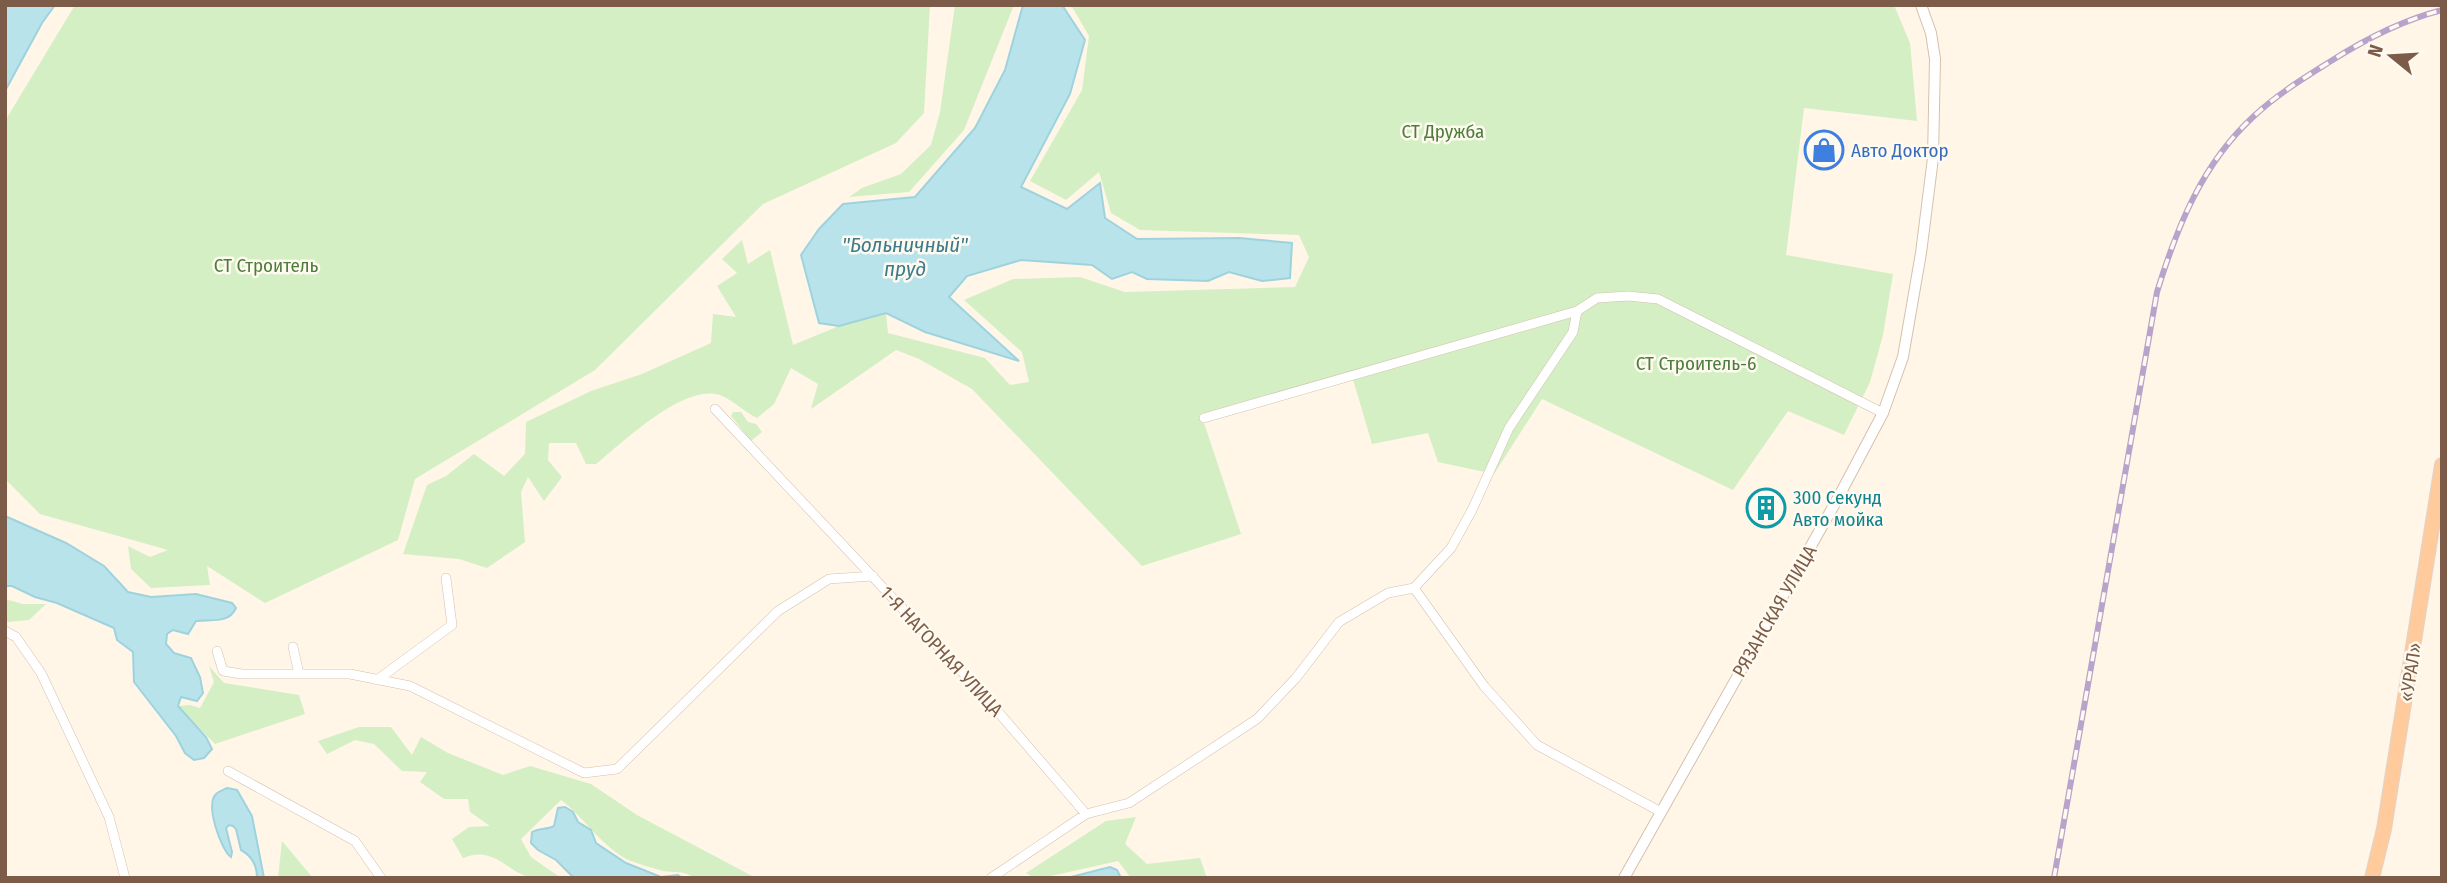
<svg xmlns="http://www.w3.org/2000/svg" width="2447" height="883" viewBox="0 0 2447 883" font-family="'Fira Sans Condensed',sans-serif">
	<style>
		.green { fill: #d4efc4 }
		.water { fill: #b9e3eb; stroke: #9ed3de; stroke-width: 2 }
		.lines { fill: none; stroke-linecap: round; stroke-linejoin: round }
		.minor-casing { stroke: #d5c0ae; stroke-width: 10 }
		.tertiary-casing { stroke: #d5c0ae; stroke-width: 12 }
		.trunk-casing { stroke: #ddd5cf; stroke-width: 16 }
		.minor { stroke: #fff; stroke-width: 9 }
		.tertiary { stroke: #fff; stroke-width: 10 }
		.trunk { stroke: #ffca9c; stroke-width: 14 }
		.rail-casing { stroke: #baa3cb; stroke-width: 6 }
		.rail { stroke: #fffaf0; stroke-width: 3.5; stroke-dasharray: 10; stroke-linecap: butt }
		.labels { text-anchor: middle; stroke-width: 5; stroke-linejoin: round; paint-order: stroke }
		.park-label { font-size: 19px; fill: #4d7d3c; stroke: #fffaf0 }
		.shop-label { font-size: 19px; fill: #366cbe; stroke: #fffaf0; text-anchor: start }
		.culture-label { font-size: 19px; fill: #0d838f; stroke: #fffaf0; text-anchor: start }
		.street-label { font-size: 19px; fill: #7c5c48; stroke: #fffaf0 }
		.water-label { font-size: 21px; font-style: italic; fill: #3b7b8b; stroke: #fffaf0 }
	</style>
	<rect width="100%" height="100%" fill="#fff6e8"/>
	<!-- green -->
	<path class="green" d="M 75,5 L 930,5 L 924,113 L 896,143 L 763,204 L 595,370 L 415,479 L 398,540 L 265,603 L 207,566 L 210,585 L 151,588 L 131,569 L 128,546 L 150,557 L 168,550 L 40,514 L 5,479 L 5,121 Z
		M 955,5 L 1014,5 L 964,130 L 909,192 L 849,197 L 862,188 L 901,174 L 931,145 L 940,112 Z
		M 1071,5 L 1894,5 L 1910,43 L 1917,121 L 1804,108 L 1786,255 L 1893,274 L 1883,335 L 1870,382 L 1844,435 L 1788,411 L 1733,490 L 1542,399 L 1494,474 L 1438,462 L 1428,433 L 1372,444 L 1352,376 L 1203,420 L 1241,534 L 1142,566 L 972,389 L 919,359 L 896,350 L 811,409 L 818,384 L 791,368 L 774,404 L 757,418 C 745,412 731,399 720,395 C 684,383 622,443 596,464 L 586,464 L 576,443 L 549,443 L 548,460 L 562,477 L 544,501 L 528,477 L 521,492 L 525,542 L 487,568 L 459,559 L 403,554 L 427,485 L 446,476 L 474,454 L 504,476 L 525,454 L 526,422 L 591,391 L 642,374 L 711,343 L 713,314 L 736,317 L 717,286 L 737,273 L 722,259 L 742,240 L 748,264 L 770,250 L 793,345 L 839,326 L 886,313 L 888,333 L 985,358 L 1010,385 L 1029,382 L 1022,352 L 964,300 L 1013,279 L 1080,277 L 1125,292 L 1295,287 L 1309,257 L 1299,235 L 1140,230 L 1111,213 L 1099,172 L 1066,200 L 1030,181 L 1082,90 L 1089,36 Z
		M 733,412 L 741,412 L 748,422 L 756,424 L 762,432 L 751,441 L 731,416 Z
		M 5,599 L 23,604 L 46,604 L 29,620 L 8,622 L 5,621 Z
		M 209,666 L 224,683 L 299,695 L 305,714 L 215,744 L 178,706 L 190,705 L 200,708 L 214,682 Z
		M 359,727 L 391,727 L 412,755 L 421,737 L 448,753 L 503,775 L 530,766 L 591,784 L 637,815 L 756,878 L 694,878 C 684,870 675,873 663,871 C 653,868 641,865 631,861 C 604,850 585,818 561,800 L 521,839 L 531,857 L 561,878 C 552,878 540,880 532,878 C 505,871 494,845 463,858 L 452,839 L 469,827 L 490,826 L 470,812 L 468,799 L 444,799 L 420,782 L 427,772 L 402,771 L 374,744 L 355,740 L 327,754 L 318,741 Z
		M 1136,817 L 1125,844 L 1147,864 L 1200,858 L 1207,878 L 1131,878 L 1118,861 L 1042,878 L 1034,878 L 1026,873 L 1106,821 Z
		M 282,841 L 313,878 L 278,878 Z"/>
	<!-- water -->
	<path class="water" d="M 5,5 L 55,5 L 42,23 L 5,91 Z
		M 1023,5 L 1062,5 L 1085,40 L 1070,94 L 1021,187 L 1067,209 L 1100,183 L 1105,218 L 1137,239 L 1239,238 L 1292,243 L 1290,278 L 1262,281 L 1229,272 L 1208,281 L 1147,279 L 1132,272 L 1112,279 L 1092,265 L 1021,260 L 967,276 L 949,297 L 1019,361 L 925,332 L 886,313 L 839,326 L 819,323 L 801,255 L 819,229 L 843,204 L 915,197 L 975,128 L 1005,70 Z
		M 5,516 L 66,543 L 104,566 L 128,592 L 151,597 L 196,594 L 232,603 L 236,608 C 229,624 211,619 196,621 L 188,634 L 173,630 L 167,634 L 166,644 L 174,653 L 191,658 L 200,677 L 203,693 L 197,701 L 181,697 L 178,706 L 206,737 L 212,749 L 204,758 L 194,760 L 185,753 L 176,736 L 134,682 L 133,652 L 117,640 L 114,628 L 57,603 L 35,597 L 12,586 L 5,586 Z
		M 227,788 L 237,790 L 252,816 L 264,878 L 257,878 C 257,865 252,856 241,850 L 236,829 L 233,826 L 229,825 L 226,828 L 232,852 L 231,857 C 221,850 205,805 216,794 C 219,791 223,790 227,788 Z
		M 565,807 L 573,812 L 578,822 L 591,830 L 596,843 L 626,863 L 661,877 L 678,875 L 682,878 L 573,877 L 556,860 L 538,850 L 531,843 L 532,832 C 539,828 546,830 554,826 L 558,808 Z
		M 1110,867 L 1117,870 L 1121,878 L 1067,878 Z"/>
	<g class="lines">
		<defs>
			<path id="minor" d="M 715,409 L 981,692 L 1086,814
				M 1204,418 L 1577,311 L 1597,298 L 1628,296 L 1658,299 L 1883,413
				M 1414,588 L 1484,686 L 1537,745 L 1661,812
				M 5,631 L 16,637 L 41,673 L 109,817 L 125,878
				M 293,647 L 299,674
				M 217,651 L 223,671 L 242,674 L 350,674 L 410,686 L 584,773 L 617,769 L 778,611 L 829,579 L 873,576
				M 377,680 L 452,625 L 446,578
				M 228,771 L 355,841 L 381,878
				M 991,878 L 1086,814 L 1129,803 L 1257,719 L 1296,678 L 1339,622 L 1388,593 L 1414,588 L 1451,548 L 1472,510 L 1509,428 L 1573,332 L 1577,311"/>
			<path id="tertiary" d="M 1624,878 L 1838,498 L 1883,413 L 1903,357 L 1921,253 L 1933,158 L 1935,59 L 1931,33 L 1921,5"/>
			<path id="trunk" d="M 2372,878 L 2384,829 L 2442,465"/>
		</defs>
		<!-- minor casing -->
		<use href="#minor" class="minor-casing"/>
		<!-- tertiary casing -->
		<use href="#tertiary" class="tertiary-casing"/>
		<!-- trunk casing -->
		<use href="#trunk" class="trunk-casing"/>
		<!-- minor -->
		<use href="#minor" class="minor"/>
		<!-- tertiary -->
		<use href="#tertiary" class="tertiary"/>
		<!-- trunk -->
		<use href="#trunk" class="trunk"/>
		<defs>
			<path id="rail" d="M 2054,878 L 2157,292 C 2177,227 2202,164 2253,117 C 2276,95 2304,78 2331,61 C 2364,40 2403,20 2442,10"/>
		</defs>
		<!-- rail casing -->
		<use href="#rail" class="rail-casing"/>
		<!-- rail -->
		<use href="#rail" class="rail"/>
	</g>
	<!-- icons -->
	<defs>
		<symbol id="shop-ring" viewBox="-11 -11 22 22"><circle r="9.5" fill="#fffaf0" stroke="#3f7fe0" stroke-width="1.5"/><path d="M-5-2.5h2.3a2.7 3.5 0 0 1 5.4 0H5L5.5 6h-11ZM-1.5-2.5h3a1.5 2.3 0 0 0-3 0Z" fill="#3f7fe0"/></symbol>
		<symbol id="building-ring" viewBox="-11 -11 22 22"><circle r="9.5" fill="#fffaf0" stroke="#0f9aa8" stroke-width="1.5"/><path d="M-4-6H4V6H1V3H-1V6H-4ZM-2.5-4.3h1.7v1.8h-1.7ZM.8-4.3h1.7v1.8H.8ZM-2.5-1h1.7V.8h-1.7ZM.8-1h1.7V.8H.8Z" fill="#0f9aa8"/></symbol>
	</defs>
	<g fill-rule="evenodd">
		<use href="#shop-ring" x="1802" y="128" width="44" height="44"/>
		<use href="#building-ring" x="1744" y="486" width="44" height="44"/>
	</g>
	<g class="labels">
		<!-- park labels -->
		<g class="park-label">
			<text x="1443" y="138">СТ Дружба</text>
			<text x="266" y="272">СТ Строитель</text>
			<text x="1696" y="370">СТ Строитель-6</text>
		</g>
		<!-- shop labels -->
		<g class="shop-label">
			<text x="1851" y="157">Авто Доктор</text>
		</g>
		<!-- culture labels -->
		<g class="culture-label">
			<text x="1793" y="504">300 Секунд<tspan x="1793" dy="22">Авто мойка</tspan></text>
		</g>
		<!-- street labels -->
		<g class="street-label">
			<text transform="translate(1774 611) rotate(-60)" y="7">РЯЗАНСКАЯ УЛИЦА</text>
			<text transform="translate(942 651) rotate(47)" y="7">1-Я НАГОРНАЯ УЛИЦА</text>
			<text transform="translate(2410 672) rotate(-81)" y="7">«УРАЛ»</text>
		</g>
		<!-- water labels -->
		<g class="water-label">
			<text x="905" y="252">"Больничный"<tspan x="905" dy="24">пруд</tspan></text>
		</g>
	</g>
	<!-- border -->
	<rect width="2447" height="883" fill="none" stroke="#7c5c48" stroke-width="14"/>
	<!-- north arrow -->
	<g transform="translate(2391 56) rotate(288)" stroke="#fffaf0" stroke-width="5" paint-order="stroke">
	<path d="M0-5L12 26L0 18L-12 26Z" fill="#7c5c48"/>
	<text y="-10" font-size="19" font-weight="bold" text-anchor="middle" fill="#7c5c48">N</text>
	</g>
</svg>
